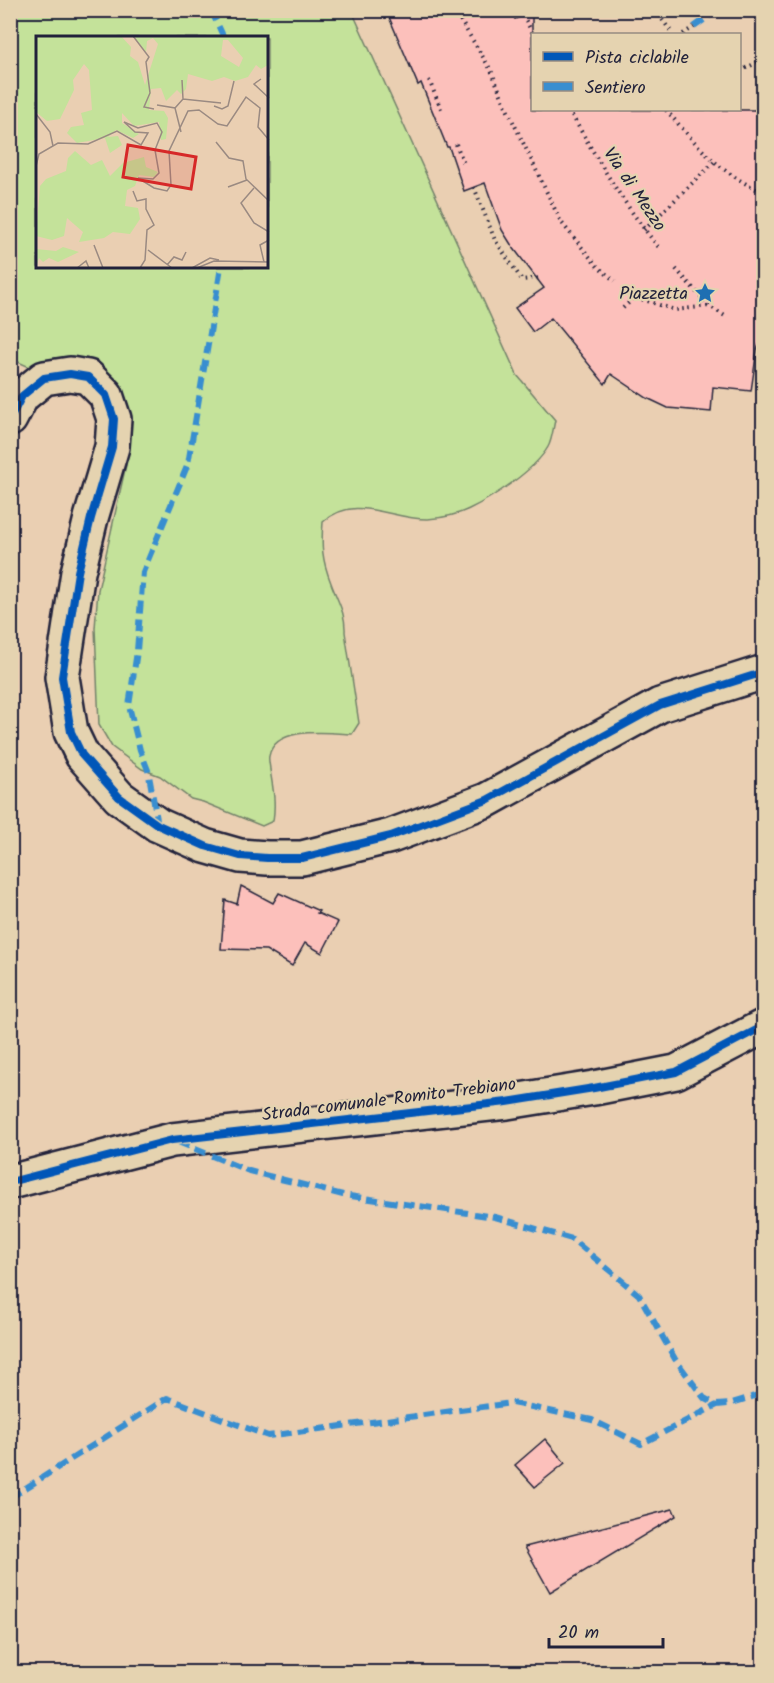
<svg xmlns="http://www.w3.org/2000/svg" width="774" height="1683" viewBox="0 0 774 1683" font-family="Kalam,sans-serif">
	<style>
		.green { fill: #c4e29a; stroke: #73826a; stroke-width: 1.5; fill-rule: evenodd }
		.building { fill: #fcc0bb; stroke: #22223b; stroke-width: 1.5 }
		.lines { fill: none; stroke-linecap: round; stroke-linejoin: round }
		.secondary-casing { stroke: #22223b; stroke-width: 38 }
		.path { stroke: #22223b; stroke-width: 4; stroke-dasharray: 1.5 4.5; stroke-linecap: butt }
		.secondary { stroke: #e5d3b0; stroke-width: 33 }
		.quiet { stroke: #398ed0; stroke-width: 6; stroke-dasharray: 12 6; stroke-linecap: butt }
		.cycleway-casing { stroke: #e5d3b0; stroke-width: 11 }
		.cycleway { stroke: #0057b8; stroke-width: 8 }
		.labels { text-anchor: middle; stroke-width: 4.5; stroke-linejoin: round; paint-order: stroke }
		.street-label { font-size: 18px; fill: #22223b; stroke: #e5d3b0 }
		.poi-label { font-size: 18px; fill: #22223b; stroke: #e5d3b0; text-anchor: end }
		.inset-road { fill: none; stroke: #9a8a82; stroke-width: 1.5 }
		.view { fill: #d62828; fill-opacity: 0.15; stroke: #d62828; stroke-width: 3 }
		.inset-edge { fill: none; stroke: #22223b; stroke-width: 3 }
	</style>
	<rect width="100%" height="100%" fill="#eacfb2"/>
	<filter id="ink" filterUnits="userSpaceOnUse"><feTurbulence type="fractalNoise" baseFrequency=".0167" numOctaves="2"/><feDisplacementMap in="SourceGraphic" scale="12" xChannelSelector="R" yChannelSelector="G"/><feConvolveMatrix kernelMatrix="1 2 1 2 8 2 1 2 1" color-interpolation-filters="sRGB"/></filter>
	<g filter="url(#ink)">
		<!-- green -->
		<path class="green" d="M 10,11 L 352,11 L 517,375 L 555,420 C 553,429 552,440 548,447 C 535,470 492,498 469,509 C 457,515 441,518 428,519 C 392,520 355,493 323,522 C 321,546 322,560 331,583 C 337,600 346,613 345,632 L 359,723 L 352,734 C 330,733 275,725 269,756 C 268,760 270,766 270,770 C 273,787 276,803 273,821 L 262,826 L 203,802 L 191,799 L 160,776 L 142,769 L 112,747 L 99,725 L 95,628 L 98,590 L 126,465 L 120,395 L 34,369 L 16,361 L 10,342 ZM 38,38 L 267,38 L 267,267 L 38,267 Z"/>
		<!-- building -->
		<path class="building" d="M 386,10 L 510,10 L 515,19 L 532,12 L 532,110 L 764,110 L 764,332 L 757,350 L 751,391 L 713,387 L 711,412 L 668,408 L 647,398 L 611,374 L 605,384 L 551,318 L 533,332 L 515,308 L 544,288 L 512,246 L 502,230 L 485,183 L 464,191 L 449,147 L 447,147 L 421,83 L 418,85 Z
			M 241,886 L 273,903 L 279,893 L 319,911 L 317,913 L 338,922 L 322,953 L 305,943 L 292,966 L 266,950 L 221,949 L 225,900 L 237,904 Z
			M 545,1439 L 565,1463 L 535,1487 L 515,1465 Z
			M 673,1509 L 676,1516 L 550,1592 L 525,1547 Z"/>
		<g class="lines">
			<defs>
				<path id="secondary" d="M 10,419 L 22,396 L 44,378 L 70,374 L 88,377 L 106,395 L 114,419 L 112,447 L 91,518 L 78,572 L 62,677 L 71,732 L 82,755 L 119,797 L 158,825 L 205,846 L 240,856 L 267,858 L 302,858 L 391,836 L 487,800 L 660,705 L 764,672
					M 10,1182 L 172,1140 L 507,1102 L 594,1088 L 676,1072 L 764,1026"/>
			</defs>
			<!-- secondary casing -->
			<use href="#secondary" class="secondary-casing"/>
			<!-- path -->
			<path class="path" d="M 454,10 L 491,70 L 507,109 L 561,222 L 598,267 L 615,281
				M 520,10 L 533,34
				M 655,10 L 673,34
				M 683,34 L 694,27
				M 740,71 L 758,62 L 764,62
				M 429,80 L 441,109
				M 569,110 C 597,159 625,207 661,250
				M 666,110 C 699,147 717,171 764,193
				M 456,144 L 465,166
				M 474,187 L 495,240 L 522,280 L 540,278
				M 644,230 L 714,162
				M 676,269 L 709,306 L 725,316
				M 627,290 L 635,297 L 675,310 L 709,306
				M 623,308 L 635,297
				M 763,334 L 764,333"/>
			<!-- secondary -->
			<use href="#secondary" class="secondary"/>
			<!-- quiet -->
			<path class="quiet" d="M 211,10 L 224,38
				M 694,27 L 718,10
				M 158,825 L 148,770 L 140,750 L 129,706 L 137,651 L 143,572 L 188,464 L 221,267
				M 178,1142 L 249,1171 L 343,1195 L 495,1217 L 572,1239 L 639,1295 L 675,1359 L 704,1398 L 717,1405 L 729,1404 L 764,1393
				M 10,1498 L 167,1398 L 268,1436 L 512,1403 L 592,1420 L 641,1444 L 717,1405"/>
			<defs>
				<path id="cycleway" d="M 10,419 L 22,396 L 44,378 L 70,374 L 88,377 L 106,395 L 114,419 L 112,447 L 91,518 L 78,572 L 62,677 L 71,732 L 82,755 L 119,797 L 158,825 L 205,846 L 240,856 L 267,858 L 302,858 L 391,836 L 487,800 L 660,705 L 764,672
					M 10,1182 L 172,1140 L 507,1102 L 594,1088 L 676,1072 L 764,1026"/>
			</defs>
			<!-- cycleway casing -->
			<use href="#cycleway" class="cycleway-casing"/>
			<!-- cycleway -->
			<use href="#cycleway" class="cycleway"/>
		</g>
	</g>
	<!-- icons -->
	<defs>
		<symbol id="sight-bare" viewBox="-9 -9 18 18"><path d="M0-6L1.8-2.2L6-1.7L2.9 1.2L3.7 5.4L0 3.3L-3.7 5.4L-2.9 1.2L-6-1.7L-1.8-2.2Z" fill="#1f6fb2" stroke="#e5d3b0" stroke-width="2.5" paint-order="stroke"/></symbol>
	</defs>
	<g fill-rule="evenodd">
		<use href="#sight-bare" x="690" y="278" width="30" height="30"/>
	</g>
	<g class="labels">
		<!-- street labels -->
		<g class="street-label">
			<text transform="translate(635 189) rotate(56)" y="6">Via di Mezzo</text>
			<text transform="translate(389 1099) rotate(-7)" y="6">Strada comunale Romito Trebiano</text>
		</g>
		<!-- poi labels -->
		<g class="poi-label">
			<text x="688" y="299">Piazzetta</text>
		</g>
	</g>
	<!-- overview -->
	<g transform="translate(36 36)">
		<rect width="232" height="232" fill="#eacfb2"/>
		<path d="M 0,0 L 85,0 L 95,11 L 94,20 L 102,26 L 109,49 L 122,8 L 117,2 L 111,5 L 110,16 L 97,0 L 232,0 L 232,29 L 225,33 L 220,29 L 212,41 L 199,45 L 188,41 L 176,45 L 152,38 L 150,53 L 145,58 L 141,54 L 130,65 L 125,52 L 115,53 L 113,74 L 128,75 L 132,82 L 130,103 L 125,104 L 123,86 L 98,90 L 86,77 L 86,87 L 103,98 L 97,102 L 80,94 L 72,101 L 82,100 L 86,109 L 74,117 L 69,102 L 41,107 L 31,97 L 35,91 L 48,89 L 45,77 L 56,74 L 53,34 L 48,28 L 37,44 L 38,54 L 24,83 L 11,85 L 0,76 ZM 187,4 L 192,4 L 207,22 L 203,31 L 185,20 ZM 39,115 L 55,129 L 66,124 L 74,140 L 87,127 L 108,121 L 110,131 L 122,136 L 118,141 L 103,139 L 99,150 L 91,154 L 89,170 L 102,172 L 104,183 L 94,198 L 77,196 L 68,202 L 43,206 L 47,196 L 31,182 L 28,200 L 16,204 L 0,200 L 4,150 L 10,143 L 30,135 L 32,122 ZM 27,211 L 43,216 L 22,226 L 13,222 L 7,226 L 3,222 L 0,232 L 0,213 L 20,215 Z" fill="#c4e29a" fill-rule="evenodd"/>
		<path class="inset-road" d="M 97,0 L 113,21 L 110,26 L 114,57 L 108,71 L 118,73M 225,43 L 218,48 L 233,62M 146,44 L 147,63M 121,69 L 139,72 L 145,96M 178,70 L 186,73 L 192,70 L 198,45M 139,72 L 147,63 L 185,67M 0,78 L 14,96 L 17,110M 180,106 L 193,122 L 207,125 L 210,143 L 233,165M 0,130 L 3,118 L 22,107 L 52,108 L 81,95 L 105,109 L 112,97 L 99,96 L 88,86 L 102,92 L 121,87 L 126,96 L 119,114 L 123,137 L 117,143 L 102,142 L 118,152 L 131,155 L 135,149 L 133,115 L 152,75 L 163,74 L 182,88 L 191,90 L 210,61 L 224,72 L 222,91 L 233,104M 192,151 L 211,144M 218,152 L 205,167 L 218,187 L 233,196M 97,155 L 101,165 L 110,163 L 110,173 L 118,189 L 111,194 L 109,224 L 104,232M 58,209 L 67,232M 112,214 L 136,232M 228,226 L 224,209 L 233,204M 131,229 L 138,221 L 146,224 L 150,216M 41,232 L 50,225 L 53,232M 156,232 L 174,222 L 183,224M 161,232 L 178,225 L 233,226"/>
		<path class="view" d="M 92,109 L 160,121 L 155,153 L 87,141 Z"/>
		<rect width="232" height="232" class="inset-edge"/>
	</g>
	<!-- margin -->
	<rect width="774" height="1683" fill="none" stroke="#e5d3b0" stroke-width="36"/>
	<rect x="18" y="18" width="738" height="1647" fill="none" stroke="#22223b" stroke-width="2" filter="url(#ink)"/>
	<!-- legend -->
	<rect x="531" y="33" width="210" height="78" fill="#e5d3b0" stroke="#978c81" stroke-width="1.5"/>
	<rect x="543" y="52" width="30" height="9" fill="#0057b8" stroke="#978c81" stroke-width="1.5"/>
	<text x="585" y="63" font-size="18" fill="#22223b">Pista ciclabile</text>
	<rect x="543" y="82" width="30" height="9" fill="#398ed0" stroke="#978c81" stroke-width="1.5"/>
	<text x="585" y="93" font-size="18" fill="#22223b">Sentiero</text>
	<!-- scale -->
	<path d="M549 1638v9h114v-9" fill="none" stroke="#22223b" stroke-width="3"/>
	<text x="558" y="1638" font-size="18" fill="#22223b" stroke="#e5d3b0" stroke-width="4.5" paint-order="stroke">20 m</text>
</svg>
